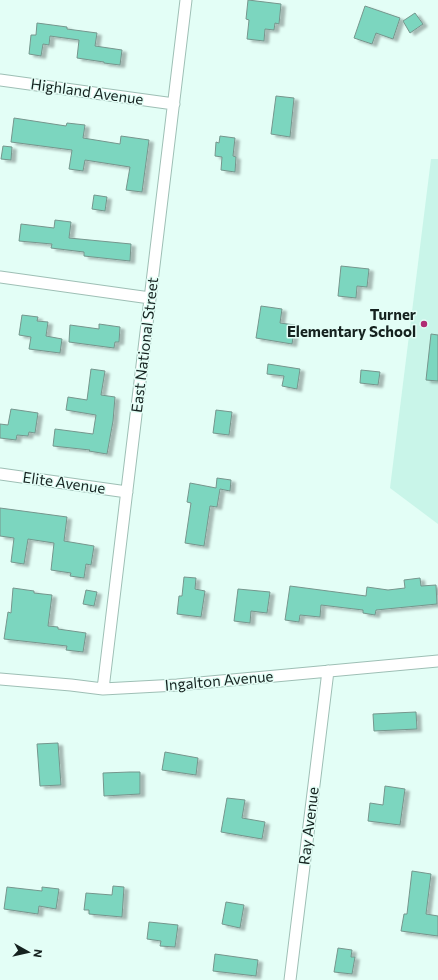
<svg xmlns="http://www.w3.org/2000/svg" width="438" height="980" viewBox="0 0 438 980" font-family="Commissioner,sans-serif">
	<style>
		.built { fill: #c9f5e9 }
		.building { fill: #7cd6bf; stroke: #76968d; filter: url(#shadow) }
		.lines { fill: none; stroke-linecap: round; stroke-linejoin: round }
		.street-casing { stroke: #9ebfb5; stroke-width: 13 }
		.street { stroke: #fff; stroke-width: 11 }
		.poi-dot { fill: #b02b73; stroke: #e3fef6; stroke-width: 1.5 }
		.labels { text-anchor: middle; stroke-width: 3; stroke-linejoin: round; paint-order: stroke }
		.street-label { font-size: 15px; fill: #15221f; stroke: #e3fef6 }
		.poi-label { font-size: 15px; font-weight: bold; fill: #15221f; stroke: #e3fef6; text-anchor: end }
	</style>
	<defs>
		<filter id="shadow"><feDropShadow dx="4.5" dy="2.5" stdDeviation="1" flood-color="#0004"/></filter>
	</defs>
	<rect width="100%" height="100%" fill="#e3fef6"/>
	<!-- built -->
	<path class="built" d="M 431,159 L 438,159 L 438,524 L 390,488 Z"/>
	<!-- building -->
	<path class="building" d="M 248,0 L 281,4 L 279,24 L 275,23 L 274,30 L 265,29 L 264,41 L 247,39 L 249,20 L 246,19 Z
		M 365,6 L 400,18 L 393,39 L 376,33 L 372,44 L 354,38 Z
		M 415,13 L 423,24 L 410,33 L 403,21 Z
		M 37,23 L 67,27 L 67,29 L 97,33 L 95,46 L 122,50 L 120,65 L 104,63 L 104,62 L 77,58 L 79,40 L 50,36 L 49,45 L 43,44 L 41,56 L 29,54 L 31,35 L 36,35 Z
		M 276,96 L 294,98 L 290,137 L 271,134 Z
		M 14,118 L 66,126 L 67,123 L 85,125 L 83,138 L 120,144 L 121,136 L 149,140 L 142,192 L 126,190 L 130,167 L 85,160 L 83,171 L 69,169 L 72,150 L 11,142 Z
		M 220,136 L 235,138 L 233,156 L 236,157 L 235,172 L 221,170 L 222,157 L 215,156 L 216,142 L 219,143 Z
		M 3,146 L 12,147 L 11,160 L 1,159 Z
		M 94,195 L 107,197 L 105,211 L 92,209 Z
		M 55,220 L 71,222 L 69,238 L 131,244 L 130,261 L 84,256 L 84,252 L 51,248 L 52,244 L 19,241 L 21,224 L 54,228 Z
		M 341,266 L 369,269 L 367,287 L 357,286 L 356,298 L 338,296 Z
		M 261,306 L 282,309 L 280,323 L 295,325 L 292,344 L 256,338 Z
		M 22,315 L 38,317 L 37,321 L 48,322 L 46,336 L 62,339 L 60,353 L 29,349 L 31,337 L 19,335 Z
		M 99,324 L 120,327 L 119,342 L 115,342 L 114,348 L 69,342 L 70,325 L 99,329 Z
		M 431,334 L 438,335 L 438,381 L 426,380 Z
		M 268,364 L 300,369 L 297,389 L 282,386 L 284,376 L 267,374 Z
		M 91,369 L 105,371 L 101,395 L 115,397 L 113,421 L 107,454 L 89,451 L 90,450 L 53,446 L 55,429 L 93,434 L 96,415 L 66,410 L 68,397 L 87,400 Z
		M 361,370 L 380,372 L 378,385 L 360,383 Z
		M 11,409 L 38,413 L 35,433 L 29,432 L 28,436 L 17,435 L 16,440 L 0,438 L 0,424 L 8,425 Z
		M 216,410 L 232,412 L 229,435 L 213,433 Z
		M 217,478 L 231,480 L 230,491 L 220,489 L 217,507 L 210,506 L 204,546 L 185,543 L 191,503 L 187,502 L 190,483 L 216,488 Z
		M 0,508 L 67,517 L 64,541 L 94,546 L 91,565 L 86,564 L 84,578 L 70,576 L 71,573 L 51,570 L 54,543 L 28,539 L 24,564 L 11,562 L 14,538 L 0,536 Z
		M 184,577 L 196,578 L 195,589 L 205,591 L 201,617 L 177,614 L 179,596 L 182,596 Z
		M 420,578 L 421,586 L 436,585 L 437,604 L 376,610 L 375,615 L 363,613 L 363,610 L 321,605 L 320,617 L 300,615 L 299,622 L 285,620 L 290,586 L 366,596 L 367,587 L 388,590 L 405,588 L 404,580 Z
		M 13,588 L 34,591 L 34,593 L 52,595 L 48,626 L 58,627 L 58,629 L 86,633 L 83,652 L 66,650 L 67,646 L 4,639 L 8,612 L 11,613 Z
		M 238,589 L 270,592 L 267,613 L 251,611 L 250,623 L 234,621 Z
		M 86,590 L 97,592 L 94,606 L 83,604 Z
		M 416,712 L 417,729 L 374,731 L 373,714 Z
		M 58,743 L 61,785 L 40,786 L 37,744 Z
		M 165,752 L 198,758 L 196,775 L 162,770 Z
		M 130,772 L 140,772 L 140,794 L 104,796 L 103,773 Z
		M 385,786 L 405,789 L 400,825 L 368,821 L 370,803 L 383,805 Z
		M 227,798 L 245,800 L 242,818 L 265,822 L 262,839 L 221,832 Z
		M 412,871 L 431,874 L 426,914 L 438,916 L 438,936 L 401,931 L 404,914 L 407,914 Z
		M 113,886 L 124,887 L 122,917 L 89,914 L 89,910 L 84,910 L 86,893 L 112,895 Z
		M 7,887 L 42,891 L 42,887 L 59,889 L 56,909 L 39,906 L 38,914 L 4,909 Z
		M 226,902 L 244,905 L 240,928 L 222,924 Z
		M 149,922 L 178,925 L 175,947 L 160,946 L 161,941 L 147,939 Z
		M 338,948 L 352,950 L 351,957 L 355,957 L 352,974 L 334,972 Z
		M 215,954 L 258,960 L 256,976 L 213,971 Z"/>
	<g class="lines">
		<defs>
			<path id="street" d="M 0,80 L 174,104
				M 0,277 L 150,298
				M 0,474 L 127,492
				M 0,679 L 71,685 L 103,689 L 177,685 L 438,661
				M 103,689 L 186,0
				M 290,980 L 328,671"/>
		</defs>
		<!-- street casing -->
		<use href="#street" class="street-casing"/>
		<!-- street -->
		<use href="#street" class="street"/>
	</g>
	<!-- markers -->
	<circle class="poi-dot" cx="424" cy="324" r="4"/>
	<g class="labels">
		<!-- street labels -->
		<g class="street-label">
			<text transform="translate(87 92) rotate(8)" y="5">Highland Avenue</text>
			<text transform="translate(145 345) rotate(-83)" y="5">East National Street</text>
			<text transform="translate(64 483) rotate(8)" y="5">Elite Avenue</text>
			<text transform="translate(219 681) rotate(-5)" y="5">Ingalton Avenue</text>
			<text transform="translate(309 826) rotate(-83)" y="5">Ray Avenue</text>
		</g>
		<!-- poi labels -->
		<g class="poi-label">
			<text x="416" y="320">Turner<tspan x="416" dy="17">Elementary School</tspan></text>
		</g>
	</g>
	<!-- north arrow -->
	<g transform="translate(28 952) rotate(98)" stroke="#e3fef6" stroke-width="3" paint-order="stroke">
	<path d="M0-3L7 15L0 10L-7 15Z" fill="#15221f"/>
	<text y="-6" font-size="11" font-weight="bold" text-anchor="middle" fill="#15221f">N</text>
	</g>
</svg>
